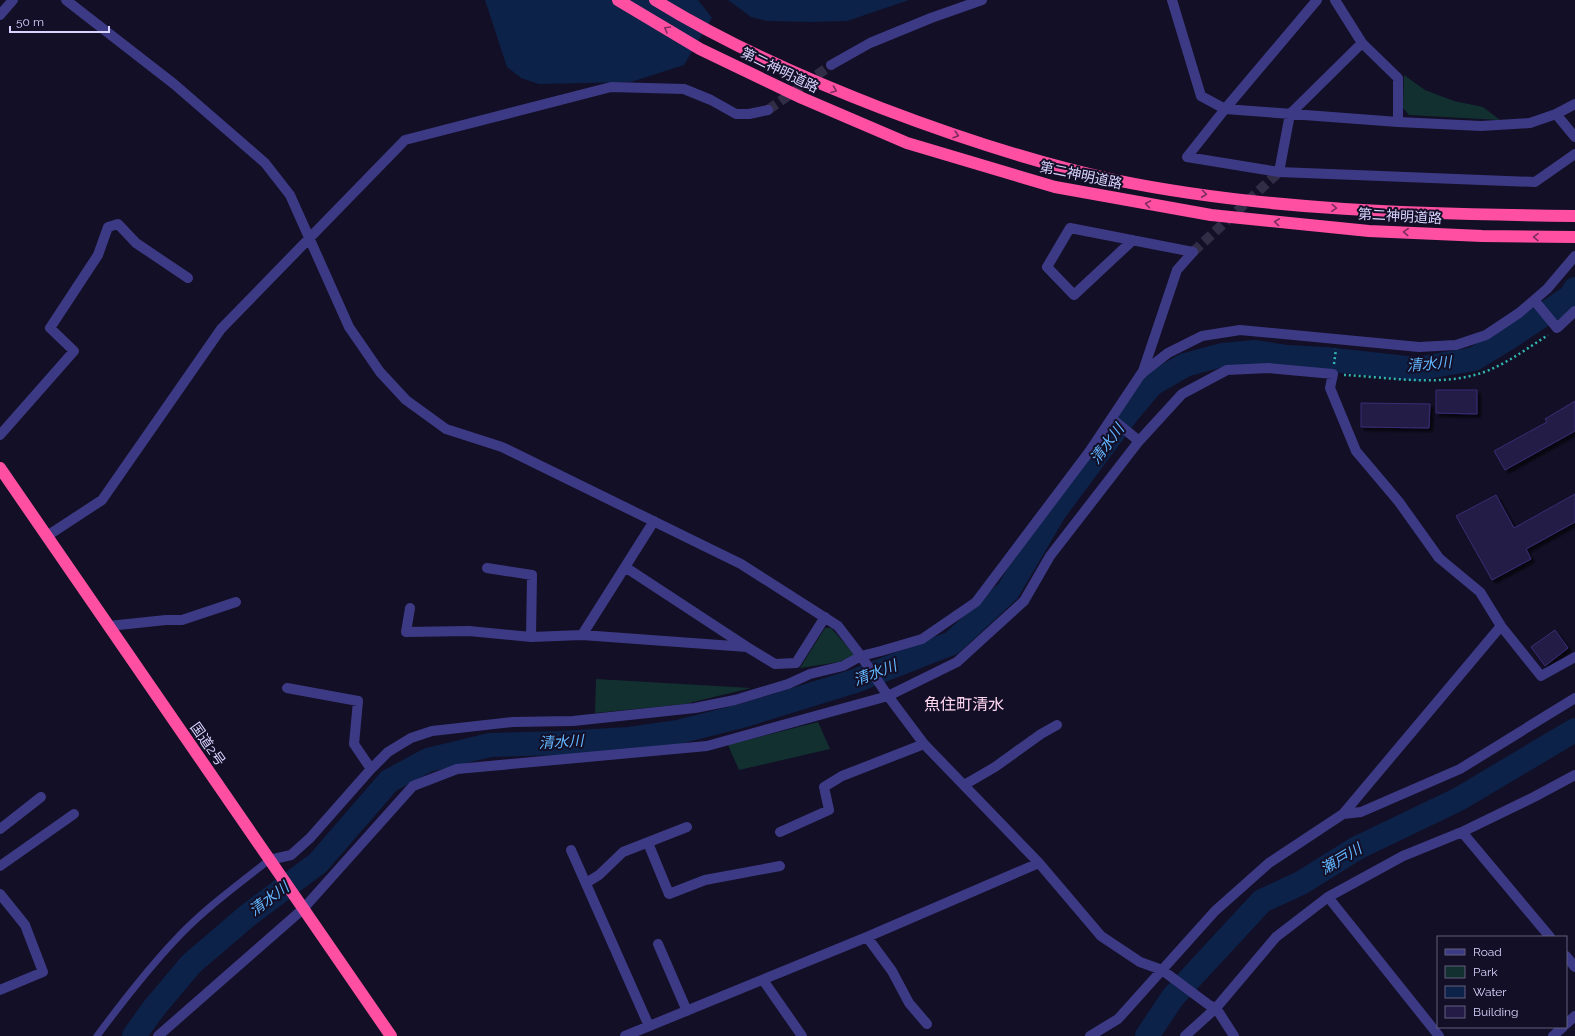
<svg xmlns="http://www.w3.org/2000/svg" width="1575" height="1036" viewBox="0 0 1575 1036" font-family="Raleway,'Noto Sans JP',sans-serif">
	<style>
		.green { fill: #12302f }
		.water { fill: #0c2248 }
		.lines { fill: none; stroke-linecap: round; stroke-linejoin: round }
		.river { stroke: #0c2248; stroke-width: 24 }
		.building { fill: #241b47; stroke: #3b2d73; filter: url(#shadow) }
		.street-tunnel { stroke: #312d47; stroke-width: 10; stroke-dasharray: 10 5; stroke-linecap: butt }
		.path { stroke: #2fb8b0; stroke-width: 2.5; stroke-dasharray: 2 3; stroke-linecap: butt }
		.lane { stroke: #3d3a85; stroke-width: 7 }
		.street { stroke: #3d3a85; stroke-width: 10 }
		.highway { stroke: #ff4fa3; stroke-width: 12 }
		.oneway { stroke: #7d2c5e }
		.labels { text-anchor: middle; stroke-width: 4; stroke-linejoin: round; paint-order: stroke }
		.street-label { font-size: 14px; fill: #d9d4ff; stroke: #130f26 }
		.water-label { font-size: 15px; font-style: italic; fill: #62b6ff; stroke: #130f26 }
		.quarter-label { font-size: 16px; fill: #ffd6f0; stroke: #130f26 }
	</style>
	<defs>
		<filter id="shadow"><feDropShadow dx="3.5" dy="3.5" stdDeviation="1" flood-color="#0009"/></filter>
	</defs>
	<rect width="100%" height="100%" fill="#130f26"/>
	<!-- green -->
	<path class="green" d="M 1404,75 L 1425,90 L 1454,101 L 1483,107 L 1500,120 L 1409,115 L 1403,108 Z
		M 825,628 L 831,628 L 855,655 L 839,662 L 800,668 Z
		M 596,679 L 751,688 L 685,704 L 595,713 Z
		M 818,722 L 830,749 L 739,770 L 728,745 Z"/>
	<!-- water -->
	<path class="water" d="M 485,0 L 698,0 L 712,18 L 684,65 L 631,82 L 539,84 L 521,78 L 507,67 Z
		M 728,0 L 909,0 L 847,21 L 812,22 L 767,21 L 751,17 Z"/>
	<g class="lines">
		<!-- river -->
		<path class="river" d="M 134,1036 L 154,1008 L 191,964 L 247,916 L 318,863 L 389,781 L 428,760 L 490,745 L 560,743 L 629,739 L 678,732 L 745,715 L 855,681 L 952,643 L 1008,591 L 1055,511 L 1127,414 L 1152,384 L 1185,365 L 1222,355 L 1255,352 L 1287,357 L 1325,359 L 1416,369 L 1474,359 L 1510,337 L 1570,297 L 1575,289
			M 1147,1036 L 1173,997 L 1262,901 L 1301,883 L 1357,848 L 1459,799 L 1575,730"/>
	</g>
	<!-- building -->
	<path class="building" d="M 1436,390 L 1477,390 L 1477,414 L 1436,413 Z
		M 1575,401 L 1575,431 L 1505,470 L 1494,451 L 1547,422 L 1545,419 Z
		M 1361,403 L 1430,404 L 1429,428 L 1361,427 Z
		M 1575,494 L 1575,522 L 1526,549 L 1531,559 L 1492,580 L 1456,516 L 1496,495 L 1514,528 Z
		M 1555,630 L 1568,648 L 1545,666 L 1531,647 Z"/>
	<g class="lines">
		<!-- street-tunnel -->
		<path class="street-tunnel" d="M 768,110 L 831,65
			M 1193,252 L 1279,172"/>
		<!-- path -->
		<path class="path" d="M 1334,364 L 1336,349
			M 1344,375 C 1389,377 1443,388 1487,371 C 1509,362 1528,348 1548,335"/>
		<!-- lane -->
		<path class="lane" d="M 97,1036 C 123,1001 150,966 180,935 C 207,907 239,884 269,860"/>
		<!-- street -->
		<path class="street" d="M 66,0 L 174,84 L 265,163 L 290,195 L 349,327 L 380,372 L 406,400 L 446,429 L 502,447 L 741,564 L 838,626 L 861,656 L 888,696 L 924,744 L 1039,863 L 1101,936 L 1140,962 L 1162,970 L 1209,1005 L 1216,1008 L 1234,1036
			M 1172,0 L 1201,96 L 1225,109 L 1398,122 L 1481,126 L 1530,123 L 1556,114 L 1575,137
			M 1317,0 L 1225,109 L 1187,157 L 1279,172 L 1535,182 L 1575,154
			M 1335,0 L 1362,43 L 1398,78 L 1398,122
			M 0,15 L 13,0
			M 831,65 L 870,43 L 931,18 L 982,0
			M 1556,114 L 1575,104
			M 1279,172 L 1290,114 L 1362,43
			M 1133,240 L 1074,295 L 1047,267 L 1070,228 L 1193,252
			M 1534,300 L 1557,328 L 1575,311
			M 1142,374 L 1177,270 L 1193,252
			M 1112,419 L 1139,441
			M 0,435 L 74,351 L 50,328 L 98,255 L 108,227 L 118,224 L 136,243 L 188,278
			M 654,521 L 582,635 L 747,647
			M 47,536 L 102,500 L 221,329 L 405,140 L 611,87 L 684,89 L 711,100 L 736,114 L 749,114 L 768,110
			M 625,567 L 747,647 L 775,664 L 796,663 L 825,617
			M 487,568 L 532,575 L 531,637
			M 410,608 L 406,632 L 469,631 L 531,637 L 582,635
			M 109,626 L 166,620 L 182,620 L 236,602
			M 287,688 L 358,701 L 354,744 L 371,769
			M 964,785 L 995,767 L 1041,734 L 1057,725
			M 1343,814 L 1361,812 L 1460,769 L 1575,698
			M 0,829 L 41,797
			M 780,832 L 829,810 L 824,787 L 842,776 L 924,744
			M 1462,832 L 1550,937
			M 648,843 L 669,894 L 705,880 L 780,866
			M 571,850 L 649,1026
			M 269,860 L 291,855 L 310,838 L 371,769 L 388,752 L 411,738 L 432,731 L 513,722 L 573,721 L 695,708 L 735,700 L 788,684 L 810,674 L 843,666 L 861,656 L 881,651 L 922,639 L 976,602 L 1089,452 L 1141,374 L 1168,353 L 1202,336 L 1240,330 L 1419,347 L 1456,345 L 1486,335 L 1519,313 L 1547,289 L 1575,256
			M 0,866 L 74,814
			M 586,883 L 599,875 L 623,852 L 687,827
			M 0,894 L 25,925 L 43,972 L 0,990
			M 1328,897 L 1439,1036
			M 867,937 L 892,971 L 909,1003 L 927,1024
			M 658,944 L 687,1011
			M 1566,956 L 1575,967
			M 763,980 L 802,1036
			M 1566,1024 L 1575,1016
			M 158,1036 L 303,909 L 413,786 L 457,769 L 707,746 L 888,696 L 957,662 L 1024,601 L 1050,556 L 1139,441 L 1182,394 L 1227,370 L 1268,368 L 1333,374 L 1330,388 L 1356,451 L 1399,502 L 1439,558 L 1480,592 L 1501,626 L 1541,676 L 1575,657
			M 625,1036 L 867,937 L 1039,863
			M 1090,1036 L 1118,1019 L 1215,911 L 1269,863 L 1343,814 L 1501,626
			M 1185,1036 L 1216,1008 L 1276,937 L 1328,897 L 1403,856 L 1462,832 L 1534,797 L 1575,775
			M 1553,1036 L 1563,1027"/>
		<!-- highway -->
		<path class="highway" d="M 618,0 L 700,49 L 802,98 L 907,143 L 1055,187 L 1211,215 L 1369,231 L 1482,236 L 1575,237
			M 655,0 C 726,44 803,78 881,108 C 957,137 1035,163 1115,180 C 1266,211 1422,214 1575,216
			M 0,468 L 391,1036"/>
	</g>
	<!-- one-way arrows -->
	<defs><path id="oneway-chevron" d="M-2-3.5L2.5 0L-2 3.5" fill="none" stroke-width="1.6" stroke-linecap="round" stroke-linejoin="round"/></defs>
	<g class="oneway">
		<use href="#oneway-chevron" transform="translate(667 29) rotate(-150)"/>
		<use href="#oneway-chevron" transform="translate(834 90) rotate(21)"/>
		<use href="#oneway-chevron" transform="translate(956 135) rotate(17)"/>
		<use href="#oneway-chevron" transform="translate(1204 194) rotate(7)"/>
		<use href="#oneway-chevron" transform="translate(1148 204) rotate(-170)"/>
		<use href="#oneway-chevron" transform="translate(1334 208) rotate(4)"/>
		<use href="#oneway-chevron" transform="translate(1277 222) rotate(-174)"/>
		<use href="#oneway-chevron" transform="translate(1406 232) rotate(-177)"/>
		<use href="#oneway-chevron" transform="translate(1536 237) rotate(-179)"/>
	</g>
	<g class="labels">
		<!-- street labels -->
		<g class="street-label">
			<text transform="translate(780 70) rotate(26)" y="5">第二神明道路</text>
			<text transform="translate(1081 175) rotate(12)" y="5">第二神明道路</text>
			<text transform="translate(1400 216) rotate(3)" y="5">第二神明道路</text>
			<text transform="translate(208 744) rotate(55)" y="5">国道2号</text>
		</g>
		<!-- water labels -->
		<g class="water-label">
			<text transform="translate(1429 364) rotate(-5)" y="5">清水川</text>
			<text transform="translate(1107 444) rotate(-53)" y="5">清水川</text>
			<text transform="translate(875 673) rotate(-21)" y="5">清水川</text>
			<text transform="translate(561 742) rotate(-3)" y="5">清水川</text>
			<text transform="translate(1341 859) rotate(-31)" y="5">瀬戸川</text>
			<text transform="translate(269 899) rotate(-37)" y="5">清水川</text>
		</g>
		<!-- quarter labels -->
		<g class="quarter-label">
			<text x="964" y="710">魚住町清水</text>
		</g>
	</g>
	<!-- legend -->
	<rect x="1437" y="936" width="130" height="92" fill="#130f26" stroke="#625e7d"/>
	<rect x="1445" y="949" width="20" height="6" fill="#3d3a85" stroke="#625e7d"/>
	<text x="1473" y="956" font-size="12" fill="#d9d4ff">Road</text>
	<rect x="1445" y="966" width="20" height="12" fill="#12302f" stroke="#625e7d"/>
	<text x="1473" y="976" font-size="12" fill="#d9d4ff">Park</text>
	<rect x="1445" y="986" width="20" height="12" fill="#0c2248" stroke="#625e7d"/>
	<text x="1473" y="996" font-size="12" fill="#d9d4ff">Water</text>
	<rect x="1445" y="1006" width="20" height="12" fill="#241b47" stroke="#625e7d"/>
	<text x="1473" y="1016" font-size="12" fill="#d9d4ff">Building</text>
	<!-- scale -->
	<path d="M10 26v6h99v-6" fill="none" stroke="#d9d4ff" stroke-width="2"/>
	<text x="16" y="26" font-size="12" fill="#d9d4ff" stroke="#130f26" stroke-width="3" paint-order="stroke">50 m</text>
</svg>
